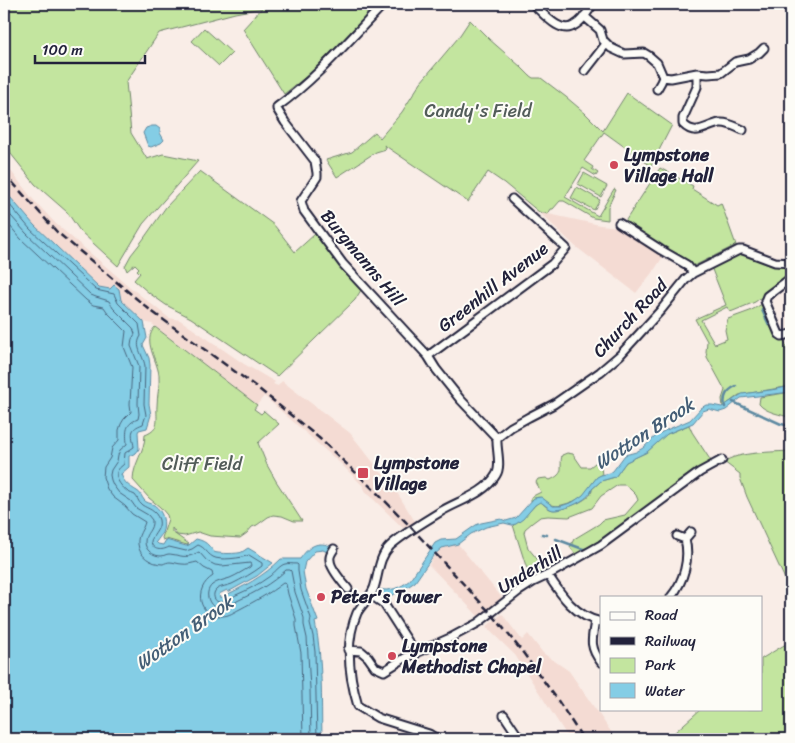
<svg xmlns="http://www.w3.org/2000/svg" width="795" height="743" viewBox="0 0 795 743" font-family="Sriracha,sans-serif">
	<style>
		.built { fill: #f4dbd3 }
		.green { fill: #c3e59f; stroke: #72846d }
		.water { fill: #84cde5; stroke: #5d89a1 }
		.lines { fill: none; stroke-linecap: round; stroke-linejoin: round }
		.shore { stroke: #49667f; stroke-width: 1 }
		.stream { stroke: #5d89a1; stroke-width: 2.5 }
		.minor-casing { stroke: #22223b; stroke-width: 11 }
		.minor { stroke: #fdfcf7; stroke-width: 7 }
		.rail { stroke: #22223b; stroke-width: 2.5; stroke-dasharray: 8 4; stroke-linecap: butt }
		.poi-dot { fill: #d1495b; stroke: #fdfcf7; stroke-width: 2 }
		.labels { text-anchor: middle; stroke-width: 4; stroke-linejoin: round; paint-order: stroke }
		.park-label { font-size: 18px; fill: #525c59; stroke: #fdfcf7 }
		.poi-label { font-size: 18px; font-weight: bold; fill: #22223b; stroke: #fdfcf7; text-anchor: start }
		.street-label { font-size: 18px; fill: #22223b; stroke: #fdfcf7 }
		.water-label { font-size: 19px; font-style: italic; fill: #445e76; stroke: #fdfcf7 }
	</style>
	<rect width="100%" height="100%" fill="#f9ede7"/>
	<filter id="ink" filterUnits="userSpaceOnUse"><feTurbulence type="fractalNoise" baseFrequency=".02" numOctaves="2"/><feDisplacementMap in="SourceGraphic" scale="10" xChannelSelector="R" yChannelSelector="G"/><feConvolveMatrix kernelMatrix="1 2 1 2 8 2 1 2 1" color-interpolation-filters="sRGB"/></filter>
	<g filter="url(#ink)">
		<!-- built -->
		<path class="built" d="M 4,162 L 31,197 L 56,224 L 130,287 L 169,318 L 180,320 L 244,364 L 275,382 L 273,384 L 278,386 L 282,381 L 350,433 L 396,491 L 416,523 L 409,529 L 406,527 L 403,528 L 366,492 L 363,486 L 341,464 L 264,396 L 257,405 L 152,324 L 144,322 L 121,300 L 119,289 L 111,289 L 99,287 L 34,225 L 4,190 Z
			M 539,212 L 600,225 L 620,227 L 645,245 L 646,244 L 664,255 L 655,269 L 636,293 L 575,246 Z
			M 458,544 L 502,598 L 484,614 L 479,617 L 429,565 L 434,556 L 442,548 Z
			M 502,614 L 522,640 L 528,634 L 543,653 L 569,671 L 616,739 L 569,739 L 515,655 L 486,627 Z"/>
		<!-- green -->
		<path class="green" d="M 4,4 L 363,4 L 359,8 L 368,12 L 340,50 L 284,94 L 243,29 L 262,8 L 235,13 L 159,33 L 126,82 L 131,133 L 147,159 L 163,154 L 198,161 L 143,224 L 118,266 L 80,231 L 67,212 L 35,184 L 11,154 L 10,149 L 4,145 L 5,131 L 4,127 L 4,88 L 9,82 L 4,78 Z
			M 470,20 L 489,39 L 521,67 L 530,76 L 533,78 L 541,78 L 566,97 L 585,113 L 603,131 L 627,93 L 672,125 L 651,166 L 604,132 L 584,161 L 593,167 L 592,169 L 598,173 L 596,176 L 583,168 L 565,197 L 598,216 L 614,189 L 616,190 L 608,207 L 608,220 L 593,218 L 564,201 L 560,201 L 553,209 L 551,209 L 548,214 L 539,212 L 504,183 L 488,172 L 468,202 L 384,145 L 386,149 L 376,152 L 337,177 L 326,160 L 352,152 L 375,132 L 380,138 L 402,112 L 421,82 L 458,38 Z
			M 204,28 L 232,53 L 219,66 L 192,41 Z
			M 660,168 L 693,186 L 692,189 L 717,205 L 721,203 L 736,245 L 696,265 L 691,266 L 624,223 Z
			M 200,171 L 274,225 L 295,252 L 315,234 L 361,290 L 355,300 L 277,376 L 191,318 L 166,305 L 149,293 L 134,280 L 140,273 L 137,270 L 139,268 L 135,264 L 127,271 L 125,266 L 131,255 L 142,241 L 166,207 Z
			M 584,173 L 607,186 L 601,197 L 578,184 Z
			M 577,187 L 600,200 L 594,210 L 571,198 Z
			M 740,253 L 788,266 L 790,268 L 790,274 L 788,278 L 755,302 L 733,311 L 730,312 L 727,307 L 701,320 L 715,344 L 727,339 L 725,330 L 728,319 L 750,311 L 762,304 L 765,304 L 778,337 L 784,340 L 791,359 L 791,386 L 739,395 L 723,407 L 722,399 L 725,390 L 707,357 L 706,352 L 707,341 L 695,319 L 726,305 L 711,267 Z
			M 155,327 L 257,405 L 254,409 L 261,414 L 264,411 L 279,424 L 258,443 L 267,465 L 276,481 L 302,521 L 294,521 L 282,516 L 273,515 L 268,517 L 257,525 L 252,527 L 247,533 L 240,538 L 210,536 L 198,532 L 185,536 L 177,535 L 172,528 L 172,532 L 189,544 L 187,545 L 166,539 L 163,540 L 162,538 L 168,519 L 167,515 L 160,507 L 149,498 L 133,480 C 133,464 145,451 145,435 C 161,429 156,420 157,406 C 157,395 160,386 159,375 C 157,359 142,341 155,327 Z
			M 791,392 L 791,418 C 781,414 766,413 759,404 L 760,397 Z
			M 689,425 L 692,432 L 711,461 L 672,487 L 631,522 L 576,555 L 570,547 L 574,539 L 599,524 L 603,520 L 625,515 L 638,500 L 636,495 L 630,489 L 625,485 L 618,485 L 601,496 L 592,508 L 569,517 L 548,516 L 540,517 L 532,523 L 525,529 L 524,533 L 528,548 L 538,560 L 545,561 L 557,561 L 559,566 L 532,578 L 526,566 L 513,525 C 525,520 530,508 540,501 C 543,504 547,508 550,509 C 558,513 588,501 591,493 C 592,492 592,490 592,489 L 601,481 L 615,477 L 626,462 L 647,452 L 663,437 L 667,434 Z
			M 791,451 L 791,592 L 747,497 L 740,478 L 740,474 L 724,462 C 736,452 775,452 791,451 Z
			M 567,453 L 573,454 L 582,467 L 590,467 L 600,459 L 602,475 C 593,478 591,488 584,495 C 578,500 570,503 562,505 C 545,510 544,489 531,501 L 531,497 L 541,492 L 536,482 L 538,479 L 546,478 L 550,480 C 566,473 559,468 562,455 Z
			M 791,641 L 791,739 L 667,739 L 701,709 L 761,709 L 761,659 Z"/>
		<!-- water -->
		<path class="water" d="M 152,126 L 156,126 L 160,129 L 160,133 L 164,140 L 161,143 L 151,147 L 148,146 L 143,133 L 146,128 Z
			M 4,190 L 34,225 L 99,287 L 110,289 L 114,285 L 119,289 L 121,300 L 144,322 L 147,338 L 143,345 L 149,358 L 150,365 L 149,404 L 151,415 L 147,428 L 139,430 L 138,432 L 139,449 L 136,453 L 129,456 L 129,467 L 121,474 C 124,483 129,486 137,491 C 141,493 141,496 144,500 C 146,503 151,503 154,505 C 163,511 166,523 162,533 C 161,536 158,539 156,542 L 158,544 L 163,545 L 166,540 L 186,546 L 189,545 L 196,539 C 201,540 206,542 209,546 C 210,547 214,552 214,552 C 217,554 239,554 242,552 C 244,551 246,549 248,548 L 273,563 L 257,576 L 228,592 L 227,590 L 219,594 L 220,598 C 243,587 263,577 281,559 L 300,559 C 309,546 317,540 333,547 L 329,553 L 323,550 L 315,551 L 305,562 L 303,571 L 306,589 L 318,621 L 315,622 C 323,660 321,699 322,738 L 328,739 L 4,739 Z
			M 791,386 L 791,392 L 741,398 L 726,410 L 720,412 L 709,409 L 703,411 L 693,423 L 667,434 L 647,452 L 626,462 L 615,477 L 601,481 L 592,489 C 590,500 565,510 554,510 C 549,510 545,504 540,502 L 535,505 L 523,519 L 516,524 L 512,525 L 504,523 L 486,527 L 471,534 L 458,544 L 442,548 L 433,556 L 415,582 L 400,592 L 387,597 L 375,594 L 377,589 C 390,592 400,588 410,580 L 435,543 L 441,540 L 456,539 L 476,525 L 481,523 L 501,519 L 506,521 L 516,518 L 534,498 L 541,497 L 553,506 L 561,506 L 573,502 L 583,495 L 597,477 L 601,475 L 610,473 L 613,471 L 625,455 L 636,452 L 643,448 L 657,435 L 664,431 L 690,420 L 701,408 L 706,405 L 712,405 L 722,407 L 742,394 L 777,389 Z"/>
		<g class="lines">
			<!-- shore -->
			<path class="shore" d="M 4,198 L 30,229 L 96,290 L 114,294 L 118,303 L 139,324 L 141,336 C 134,347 143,354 145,366 L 144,404 L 146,415 L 143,424 C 129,429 132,433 134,447 L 125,453 L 124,464 C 122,466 117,469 117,473 C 115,480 123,488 128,492 C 130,493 133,494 135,495 C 138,498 138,502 142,505 C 148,509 156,510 159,520 C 161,529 154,533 151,541 C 152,551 162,551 169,547 L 186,551 L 192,549 L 198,545 C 206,548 206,553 213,557 C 219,561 243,558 249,555 L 262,563 L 262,566 C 253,573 242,579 232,584 C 227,586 222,586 217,589 C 211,593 214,604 222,602 C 227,602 232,597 236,595 C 248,590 259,584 270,576 C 274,573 280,565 285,564 C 288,563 293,564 297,564 L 298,565 L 298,571 L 301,590 L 311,618 L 310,624 L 313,636 L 315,652 L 317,739
				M 4,208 L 26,233 L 91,295 L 96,297 L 109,301 L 113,308 L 133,328 L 135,334 L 132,339 L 131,346 L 139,366 L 138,404 L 139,414 L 138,419 C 125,424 126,431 127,444 L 120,450 L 118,455 L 117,461 L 111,470 L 110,475 L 111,480 L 113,485 L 119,493 L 131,501 L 136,508 L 148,515 L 152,520 C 153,531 145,532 145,542 C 145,550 153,556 161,556 C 164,556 166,554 169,554 C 171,554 175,555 177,555 C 186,558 191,556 199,552 L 207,561 L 215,565 L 222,566 L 250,563 L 251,565 L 250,567 C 243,571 237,575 230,578 C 224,580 217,581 212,585 C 202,594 211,611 223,609 C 229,607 233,604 237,601 C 256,592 270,585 286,570 L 290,570 L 291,571 L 295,592 L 304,618 L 304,625 L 307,638 L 310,689 L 311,739
				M 4,219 L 21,239 L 86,300 L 93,305 L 104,307 L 108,313 L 126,331 L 124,347 L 132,367 L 130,404 L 131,412 L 124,419 L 121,424 L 119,430 L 119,440 L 112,448 L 110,458 L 104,467 L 103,477 L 107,489 L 113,497 L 125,506 L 132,514 L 145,522 C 143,530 137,535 138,544 C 139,556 151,564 163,564 C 165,563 168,562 170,562 C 174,562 178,564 182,564 C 187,565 192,563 197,562 L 204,568 L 212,572 L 213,576 C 192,589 199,618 222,616 C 229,616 234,612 240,609 C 255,601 269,594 283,583 L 286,584 L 288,594 L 296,619 L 296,626 L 301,653 L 303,739"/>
			<!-- stream -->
			<path class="stream" d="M 762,310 L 769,325
				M 733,402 L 781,424 L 791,426
				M 725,407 C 723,397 726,391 736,386
				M 542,534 L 547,535
				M 556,539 L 583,549 L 588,549"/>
			<defs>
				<path id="minor" d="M 384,4 C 349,40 318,77 277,107 L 277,109 L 285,122 L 315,161 L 317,173 L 317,177 L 301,201 L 304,211 L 343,264 L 428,356 L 436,369 L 460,399 L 497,438
					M 533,4 C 543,13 561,36 575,25 C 583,21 588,11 593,4
					M 584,16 L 600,30 L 603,40 L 611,48 L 624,54 L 644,53 L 649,56 L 657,63 L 663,77 L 671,78 L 697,73 L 708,74 L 721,73 L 735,62 L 749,59 L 759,53 L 764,48
					M 585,71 L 606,44
					M 697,73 L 697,87 L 683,118 L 683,124 C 696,137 705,126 720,123 C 728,122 736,127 743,130
					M 657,89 L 661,82 L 663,77
					M 619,223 L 661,250 L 687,265 L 693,273
					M 791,278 L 767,296 L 765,301 L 779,334 L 782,336 L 791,334
					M 428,356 L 552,264 L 566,248 L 512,199
					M 497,438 L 511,427 L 529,417 L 554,404 L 600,372 L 620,355 L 661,310 L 686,279 L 693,273 L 739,250 L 743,250 L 775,262 L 791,263
					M 677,536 L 685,539 L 691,532
					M 334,549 C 332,552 329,556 330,560 C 330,568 343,583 348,589
					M 548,575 C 561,595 576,617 601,622
					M 371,595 L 384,604 L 416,654
					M 671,597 C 684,581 690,559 685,539
					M 595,621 C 592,639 589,647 601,662
					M 348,650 L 361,651 L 368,657 L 375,667 L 384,671 L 405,658 L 450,638 L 478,623 L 519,591 L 533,582 L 548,575 L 601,545 L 700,472 L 722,460
					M 504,715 L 520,739
					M 437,739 L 429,734 L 378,718 L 358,706 C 349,676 344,643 357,613 C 362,604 370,598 374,588 C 379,574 378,558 390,546 C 403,534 424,522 440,512 C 458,501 485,494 496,475 C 502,466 496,449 497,438"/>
			</defs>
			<!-- minor casing -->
			<use href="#minor" class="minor-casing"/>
			<!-- minor -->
			<use href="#minor" class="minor"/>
			<!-- rail -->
			<path class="rail" d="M 4,173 L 57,232 L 150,310 L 259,389 L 319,438 L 372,488 L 406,522 L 496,619 L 524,654 L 557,699 L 583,739"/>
		</g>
	</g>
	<!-- markers -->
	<g class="poi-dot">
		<circle cx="614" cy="165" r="5"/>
		<rect x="357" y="467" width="12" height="12" rx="2.5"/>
		<circle cx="321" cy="597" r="5"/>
		<circle cx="392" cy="656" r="5"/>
	</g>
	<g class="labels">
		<!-- park labels -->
		<g class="park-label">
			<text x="478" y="117">Candy's Field</text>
			<text x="202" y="470">Cliff Field</text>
		</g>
		<!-- poi labels -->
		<g class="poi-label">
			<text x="624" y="161">Lympstone<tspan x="624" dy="21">Village Hall</tspan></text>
			<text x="374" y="469">Lympstone<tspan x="374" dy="21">Village</tspan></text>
			<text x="331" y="603">Peter's Tower</text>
			<text x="402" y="652">Lympstone<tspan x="402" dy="21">Methodist Chapel</tspan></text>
		</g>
		<!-- street labels -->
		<g class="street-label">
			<text transform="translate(363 258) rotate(50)" y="6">Burgmanns Hill</text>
			<text transform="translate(493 287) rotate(-38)" y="6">Greenhill Avenue</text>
			<text transform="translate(630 318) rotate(-47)" y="6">Church Road</text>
			<text transform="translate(530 570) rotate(-32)" y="6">Underhill</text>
		</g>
		<!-- water labels -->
		<g class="water-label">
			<text transform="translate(644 433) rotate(-33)" y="7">Wotton Brook</text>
			<text transform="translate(184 632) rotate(-35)" y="7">Wotton Brook</text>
		</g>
	</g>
	<!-- margin -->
	<rect width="795" height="743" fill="none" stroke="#fdfcf7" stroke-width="20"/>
	<rect x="10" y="10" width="775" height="723" fill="none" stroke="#22223b" stroke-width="2" filter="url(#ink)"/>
	<!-- legend -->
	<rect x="600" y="596" width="162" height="115" fill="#fdfcf7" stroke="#a5a5ac"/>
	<rect x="610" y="612" width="25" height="8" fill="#fdfcf7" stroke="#a5a5ac"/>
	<text x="645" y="620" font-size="15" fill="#22223b">Road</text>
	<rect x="610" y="637" width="25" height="8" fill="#22223b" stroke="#a5a5ac"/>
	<text x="645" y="646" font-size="15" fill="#22223b">Railway</text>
	<rect x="610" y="658" width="25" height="15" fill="#c3e59f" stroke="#a5a5ac"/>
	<text x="645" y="670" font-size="15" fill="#22223b">Park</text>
	<rect x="610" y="683" width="25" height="15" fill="#84cde5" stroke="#a5a5ac"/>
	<text x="645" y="696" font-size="15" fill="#22223b">Water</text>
	<!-- scale -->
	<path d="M35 55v8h110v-8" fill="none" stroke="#22223b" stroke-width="2.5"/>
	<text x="42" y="55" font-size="15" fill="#22223b" stroke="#fdfcf7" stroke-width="4" paint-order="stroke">100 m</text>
</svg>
